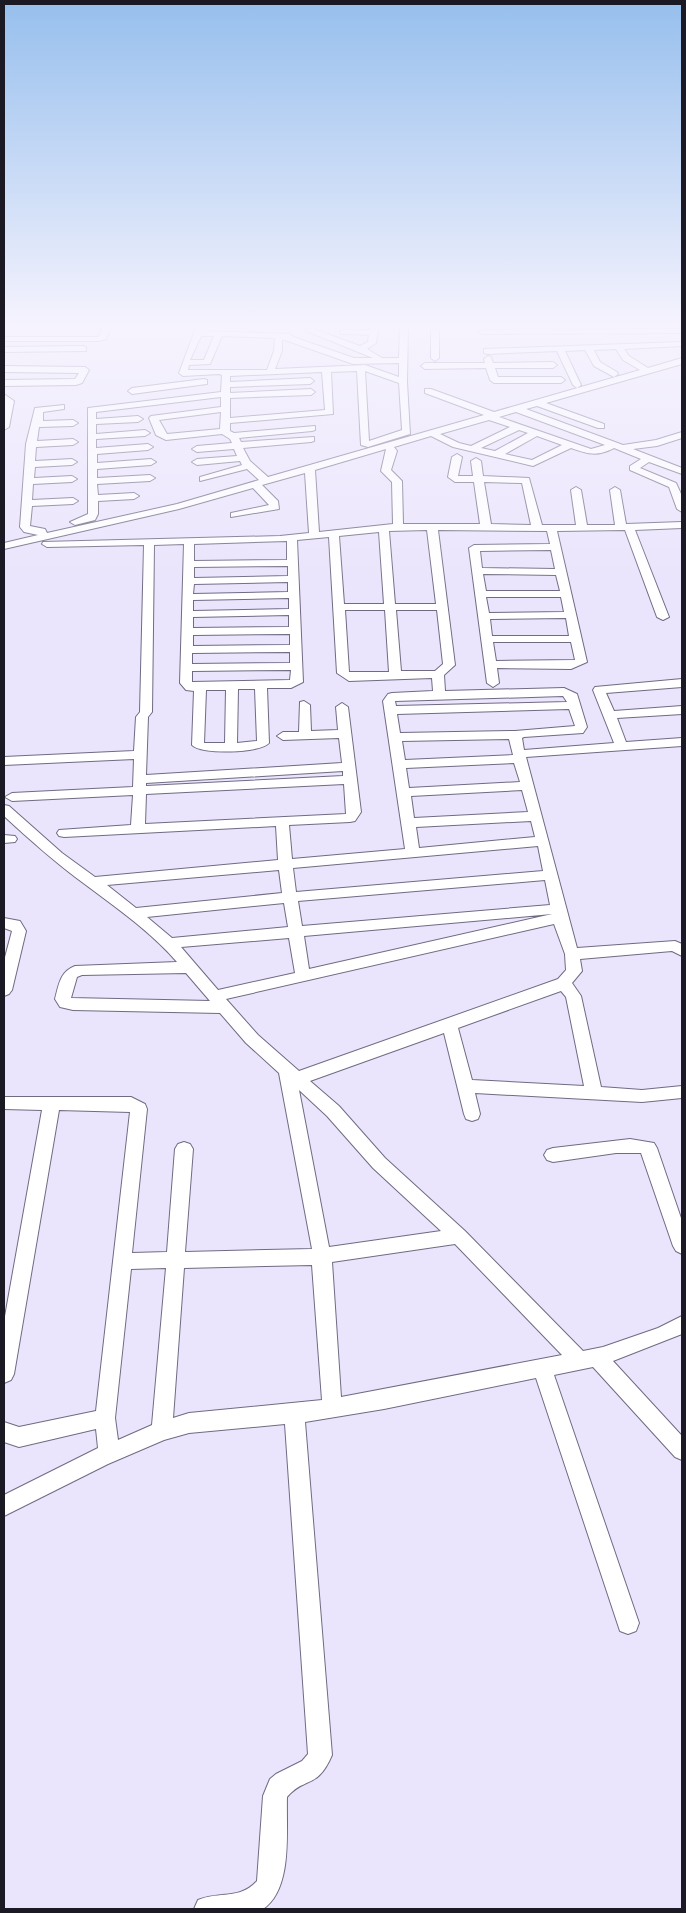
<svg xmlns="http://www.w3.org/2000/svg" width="686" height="1913" viewBox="0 0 686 1913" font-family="'Noto Serif',serif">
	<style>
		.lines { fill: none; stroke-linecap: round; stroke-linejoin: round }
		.minor-casing { stroke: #706a83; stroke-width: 2 }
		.minor { fill: #fff; fill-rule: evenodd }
	</style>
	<rect width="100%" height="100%" fill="#eae4fc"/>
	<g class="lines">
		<defs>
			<path id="minor" d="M 21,325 L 112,325 L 106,339 L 99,341 L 4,341 L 4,337 L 98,337 L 103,328 L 25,327 Z
				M 197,325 L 205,325 L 203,331 L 290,334 L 293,337 L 354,358 L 373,358 L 304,330 L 311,328 L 360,346 L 368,342 L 369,335 L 343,334 L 340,334 L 340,330 L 370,330 L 371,325 L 379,325 L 376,343 L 367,349 L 382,358 L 399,358 L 400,325 L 408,325 L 407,382 L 410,434 L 368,447 L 361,445 L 357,371 L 331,372 L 333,414 L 230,423 L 230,431 L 234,433 L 315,426 L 315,430 L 312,431 L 239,438 L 241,442 L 314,437 L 314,441 L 311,442 L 243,448 L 250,461 L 268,477 L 484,415 L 425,393 L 425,389 L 431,389 L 494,412 L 640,370 L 623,360 L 616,349 L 594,350 L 600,362 L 617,372 L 618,374 L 614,377 L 594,366 L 585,350 L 565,351 L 581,385 L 577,388 L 573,385 L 557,351 L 487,354 L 484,353 L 484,349 L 682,342 L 682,346 L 624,349 L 629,356 L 648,368 L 682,358 L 682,364 L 546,403 L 604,424 L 604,428 L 598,428 L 537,406 L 526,409 L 623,445 L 656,440 L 682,432 L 682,438 L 657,446 L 633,449 L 682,468 L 682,474 L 649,462 L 640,468 L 676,483 L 682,496 L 682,512 L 677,509 L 669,487 L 630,470 L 630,466 L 641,459 L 614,448 C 597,457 588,454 571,448 L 533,466 L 453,447 L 431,436 L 394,447 L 397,451 L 391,470 L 402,481 L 403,524 L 480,524 L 474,482 L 455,482 L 448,477 L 452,457 L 457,454 L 462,457 L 458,476 L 473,476 L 471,461 L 476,458 L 481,461 L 483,476 L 529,478 L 542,525 L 576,525 L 571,490 L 576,487 L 581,490 L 587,525 L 615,525 L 610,490 L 615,487 L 620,490 L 626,524 L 682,522 L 682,528 L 635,530 L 669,617 L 663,620 L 657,617 L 625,530 L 557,531 L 587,662 L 571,669 L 497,668 L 499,683 L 493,687 L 487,683 L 469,548 L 474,545 L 550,544 L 547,531 L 438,530 L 455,665 L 444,675 L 445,691 L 564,688 L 577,694 L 587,727 L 583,733 L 524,737 L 522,738 L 524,750 L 614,743 L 593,690 L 595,687 L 682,679 L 682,687 L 606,693 L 614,711 L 682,706 L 682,714 L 617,718 L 626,742 L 682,738 L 682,746 L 526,757 L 577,948 L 675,941 L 682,944 L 682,956 L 672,951 L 580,959 L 582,971 L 572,983 L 581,996 L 601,1087 L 642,1090 L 682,1086 L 682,1098 L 642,1102 L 475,1093 L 480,1114 L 478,1119 L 472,1121 L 466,1119 L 464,1114 L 444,1033 L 310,1081 L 339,1106 L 385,1158 L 465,1231 L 583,1351 L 603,1347 L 658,1328 L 682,1316 L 682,1334 L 613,1361 L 682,1436 L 682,1460 L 675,1457 L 593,1367 L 554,1375 L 639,1623 L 636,1631 L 628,1634 L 620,1631 L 536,1378 L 384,1409 L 305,1422 L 332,1755 C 317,1790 305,1776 287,1797 C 286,1831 293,1889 263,1909 L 194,1909 L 198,1900 C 220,1891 240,1900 257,1881 L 263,1796 L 270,1779 L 276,1774 L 302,1761 L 308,1754 L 285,1424 L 189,1433 L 164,1440 L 108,1464 L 4,1516 L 4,1495 L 98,1448 L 96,1429 L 19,1447 L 4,1442 L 4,1422 L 19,1427 L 96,1411 L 130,1112 L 59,1110 L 14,1374 L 11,1380 L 4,1383 L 4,1322 L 42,1110 L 4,1109 L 4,1097 L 131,1097 L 145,1104 L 147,1109 L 132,1253 L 167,1252 L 175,1149 L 178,1144 L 184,1142 L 190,1144 L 193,1149 L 185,1252 L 312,1249 L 279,1073 L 246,1043 L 220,1013 L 73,1010 L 60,1007 L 55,999 C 59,984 60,972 75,966 L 177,962 C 151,932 118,909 86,885 C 57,864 30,840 4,816 L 4,805 L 9,806 L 62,853 L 95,877 L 278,860 L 276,826 L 64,837 L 59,836 L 57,833 L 59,830 L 131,825 L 133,795 L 12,801 L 5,797 L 12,793 L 133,787 L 134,759 L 4,765 L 4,757 L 134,751 L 136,717 L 140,712 L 144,545 L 47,547 L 42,544 L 43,542 L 280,536 L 309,533 L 305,473 L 262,485 L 278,501 L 279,509 L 231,517 L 231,513 L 269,505 L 253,488 L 179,509 L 4,549 L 4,543 L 38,535 L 24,532 L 20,527 L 26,444 L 35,408 L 64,405 L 64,409 L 43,412 L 43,421 L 73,420 L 78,423 L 73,426 L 39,427 L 37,441 L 73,439 L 78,442 L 73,445 L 36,447 L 35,461 L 72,459 L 77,462 L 72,465 L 35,467 L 34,478 L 72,476 L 77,479 L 72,482 L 33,484 L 32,500 L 73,498 L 78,501 L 73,504 L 32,506 L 30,526 L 45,529 L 47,533 L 177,504 L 259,480 L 247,469 L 200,481 L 200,477 L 242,465 L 240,461 L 197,465 L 192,462 L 197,459 L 237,456 L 234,449 L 197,452 L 192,449 L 197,446 L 232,443 L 230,439 L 222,434 L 166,440 L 156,435 L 149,418 L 151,416 L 221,407 L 221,397 L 96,412 L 96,419 L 138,416 L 143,419 L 138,422 L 96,424 L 96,434 L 145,430 L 150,433 L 145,436 L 96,439 L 96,448 L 148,444 L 153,447 L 148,450 L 97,454 L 97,463 L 151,459 L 156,462 L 151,465 L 97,469 L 97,478 L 150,475 L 155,478 L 150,481 L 97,484 L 98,495 L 134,493 L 139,496 L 134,499 L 98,501 L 98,514 L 95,520 L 75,525 L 70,522 L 88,514 L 88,408 L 221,392 L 222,375 L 219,374 L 183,376 L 179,373 ZM 201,336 L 214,336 L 204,360 L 190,360 ZM 222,336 L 275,338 L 274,351 L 267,370 L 188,370 L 189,365 L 210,364 ZM 282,340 L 285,340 L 353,364 L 399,363 L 399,377 L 365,365 L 275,369 L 282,351 ZM 365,371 L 399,383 L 402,430 L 369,441 ZM 322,372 L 325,410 L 230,418 L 230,398 L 311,395 L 315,392 L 311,389 L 230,393 L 230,387 L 310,384 L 314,381 L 310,378 L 230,382 L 230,376 ZM 221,412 L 220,429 L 167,434 L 159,420 ZM 516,412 L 605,445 L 591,449 L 499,417 ZM 489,420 L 510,427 L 471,446 L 459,443 L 440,434 ZM 519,430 L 528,433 L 495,451 L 481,448 ZM 537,436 L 562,445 L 532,460 L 505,454 ZM 386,449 L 381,471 L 392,482 L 393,524 L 319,532 L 315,470 ZM 484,482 L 522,483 L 531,525 L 491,524 ZM 427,530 L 436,604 L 395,604 L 389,531 ZM 379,532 L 384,604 L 344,604 L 339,536 ZM 329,537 L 337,673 L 349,681 L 432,678 L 433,691 L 392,693 L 388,694 L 383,701 L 405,849 L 292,859 L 289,825 L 350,822 L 355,821 L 361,812 L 348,707 L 342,703 L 336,707 L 338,730 L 311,731 L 310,705 L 304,701 L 300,702 L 299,732 L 283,732 L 277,736 L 283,740 L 339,738 L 342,763 L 146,775 L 148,717 L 152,712 L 154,545 L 184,544 L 180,683 L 186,690 L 194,691 L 192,745 C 200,755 261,753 269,743 L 267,688 L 291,688 L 303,682 L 297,540 ZM 287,541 L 287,560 L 194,561 L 194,544 ZM 551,550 L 555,569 L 482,568 L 480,551 ZM 288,566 L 288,576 L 194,578 L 194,567 ZM 483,574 L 556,575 L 560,591 L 486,591 ZM 288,582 L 288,592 L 193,594 L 194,584 ZM 486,597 L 561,597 L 564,612 L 489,613 ZM 289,598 L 289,609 L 193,611 L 193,600 ZM 345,610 L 385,610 L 389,672 L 349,672 ZM 396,610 L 437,610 L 443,664 L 435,671 L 401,671 ZM 289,615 L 289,627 L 193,628 L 193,617 ZM 566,618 L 569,636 L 492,636 L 490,619 ZM 290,634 L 290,645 L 193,646 L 193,635 ZM 493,642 L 571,642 L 575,660 L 496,661 ZM 290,652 L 290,663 L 192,664 L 192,653 ZM 291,670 L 290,680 L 192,682 L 192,671 ZM 238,689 L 255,689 L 257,741 L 237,743 ZM 206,690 L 226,690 L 225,743 L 204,743 ZM 563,696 L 567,702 L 396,706 L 395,701 ZM 569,709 L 575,726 L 515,731 L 400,733 L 397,714 ZM 509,739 L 513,755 L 405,760 L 402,741 ZM 514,763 L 520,782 L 409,788 L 406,768 ZM 343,771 L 343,776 L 146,786 L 146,783 ZM 344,784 L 346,814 L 145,824 L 146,794 ZM 522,790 L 528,812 L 414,818 L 411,796 ZM 531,821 L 535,837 L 419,848 L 416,827 ZM 538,846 L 543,871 L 296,892 L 293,868 ZM 279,870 L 282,893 L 136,908 L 107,885 ZM 545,880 L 550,905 L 302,926 L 298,901 ZM 284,903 L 288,927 L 172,938 L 147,917 ZM 552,914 L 309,969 L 304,936 ZM 554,924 L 565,954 L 566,970 L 558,979 L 299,1071 L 258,1035 L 226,999 ZM 289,938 L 295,973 L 218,990 L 181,947 ZM 186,973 L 210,1001 L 71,998 L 77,977 L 82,975 ZM 561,991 L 566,997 L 584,1086 L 472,1080 L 458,1028 ZM 299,1090 L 327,1116 L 373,1168 L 441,1231 L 329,1247 ZM 455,1244 L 562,1355 L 341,1397 L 332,1262 ZM 312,1265 L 322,1400 L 189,1413 L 173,1418 L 184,1268 ZM 166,1268 L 152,1425 L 118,1440 L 115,1418 L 131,1269 Z
				M 431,325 L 439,325 L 439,358 L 435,361 L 431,358 Z
				M 682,329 L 682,333 L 483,334 L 479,332 L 483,330 Z
				M 83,346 L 86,347 L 86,351 L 4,352 L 4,347 Z
				M 488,356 L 491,357 L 493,363 L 553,362 L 557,365 L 553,368 L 495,368 L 498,377 L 561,377 L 565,380 L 561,383 L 494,383 L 490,380 L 486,368 L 425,369 L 421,366 L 425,363 L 485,363 L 484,359 Z
				M 4,366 L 85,367 L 89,370 L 82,383 L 76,385 L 4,386 L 4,380 L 75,379 L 79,373 L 4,372 Z
				M 204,379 L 207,380 L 207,384 L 132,394 L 128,391 L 132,388 Z
				M 4,394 L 14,401 L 9,427 L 4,430 Z
				M 4,835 L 15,836 L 17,839 L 15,842 L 4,843 Z
				M 4,918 L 20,921 L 26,931 L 12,990 L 9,994 L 4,996 L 4,961 L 12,931 L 4,928 Z
				M 630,1139 L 654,1143 L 657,1148 L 682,1221 L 682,1254 L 676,1251 L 673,1246 L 641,1153 L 616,1153 L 553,1162 L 547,1160 L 544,1155 L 547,1150 L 553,1148 Z"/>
		</defs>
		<!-- minor casing -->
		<use href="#minor" class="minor-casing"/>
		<!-- minor -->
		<use href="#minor" class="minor"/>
	</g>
	<!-- sky -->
	<linearGradient id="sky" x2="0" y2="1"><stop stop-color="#96bfed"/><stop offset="0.55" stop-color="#f6f3fe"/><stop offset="1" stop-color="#f6f3fe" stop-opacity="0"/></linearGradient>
	<rect width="686" height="593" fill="url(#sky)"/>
	<!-- border -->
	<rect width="686" height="1913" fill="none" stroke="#1b1923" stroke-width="10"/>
</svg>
